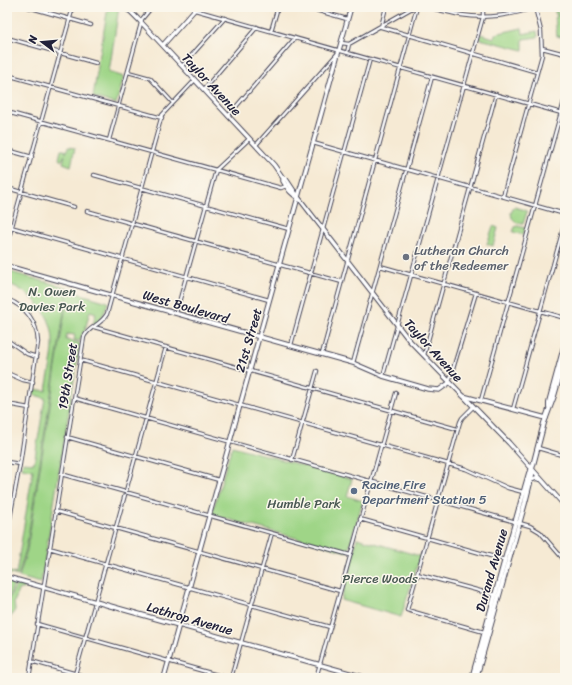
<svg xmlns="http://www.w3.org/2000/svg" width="572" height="685" viewBox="0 0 572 685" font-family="Sriracha,sans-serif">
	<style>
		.green { fill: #9fd587; stroke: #607c61 }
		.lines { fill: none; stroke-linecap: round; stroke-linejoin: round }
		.street-casing { stroke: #424052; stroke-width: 4.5 }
		.secondary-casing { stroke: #424052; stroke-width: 5.5 }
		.primary-casing { stroke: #424052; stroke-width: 6 }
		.street { stroke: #fff; stroke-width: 2.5 }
		.secondary { stroke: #fff; stroke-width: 3.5 }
		.primary { stroke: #fff; stroke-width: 4 }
		.worship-dot { fill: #6b7280; stroke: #fbf7ec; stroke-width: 1.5 }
		.service-dot { fill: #5c6f8a; stroke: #fbf7ec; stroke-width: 1.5 }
		.labels { text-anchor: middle; stroke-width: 3; stroke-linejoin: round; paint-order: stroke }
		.street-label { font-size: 13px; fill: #22223b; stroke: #fbf7ec }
		.worship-label { font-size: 13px; fill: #5b616d; stroke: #fbf7ec; text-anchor: start }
		.park-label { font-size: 13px; fill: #485852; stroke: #fbf7ec }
		.service-label { font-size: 13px; fill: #4e5e75; stroke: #fbf7ec; text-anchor: start }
	</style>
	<rect width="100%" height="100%" fill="#fbf7ec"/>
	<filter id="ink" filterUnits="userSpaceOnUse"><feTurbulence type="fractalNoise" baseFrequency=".025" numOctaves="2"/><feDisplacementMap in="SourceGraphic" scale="8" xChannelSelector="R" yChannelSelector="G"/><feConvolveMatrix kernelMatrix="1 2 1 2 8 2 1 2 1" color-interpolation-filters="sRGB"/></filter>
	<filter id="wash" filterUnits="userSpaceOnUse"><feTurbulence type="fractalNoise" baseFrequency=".012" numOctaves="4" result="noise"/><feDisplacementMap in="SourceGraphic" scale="16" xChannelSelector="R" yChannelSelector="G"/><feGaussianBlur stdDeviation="0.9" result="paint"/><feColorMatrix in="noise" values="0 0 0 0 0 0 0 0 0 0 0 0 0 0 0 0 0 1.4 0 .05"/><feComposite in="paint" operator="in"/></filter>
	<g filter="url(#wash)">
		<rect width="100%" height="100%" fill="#f6ead4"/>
		<!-- green -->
		<path class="green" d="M 108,7 L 119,7 L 109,72 L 124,77 L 116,104 L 93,97 L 98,66 L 97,60 L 99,59 Z
			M 553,7 L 556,7 L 559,15 L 565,11 L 565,38 L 557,36 L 555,18 L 557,17 Z
			M 522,28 L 523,34 L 537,31 L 538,37 L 523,39 L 523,50 L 480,39 L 481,34 L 494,38 L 495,34 Z
			M 68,147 L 75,148 L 71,166 L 63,163 L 65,155 L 61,161 L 59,159 L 61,150 L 65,150 L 66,153 Z
			M 514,207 L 526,210 L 527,212 L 523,224 L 517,223 L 512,218 L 511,213 Z
			M 493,226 L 498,228 L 493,246 L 487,244 Z
			M 518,226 L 525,228 L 523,235 L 513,232 L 515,227 Z
			M 7,271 L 68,288 L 26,549 L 18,576 L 7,573 L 7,571 L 16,574 L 33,470 L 22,468 L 23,462 L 34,463 L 45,398 L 34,395 L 34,389 L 46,391 C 48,376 53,359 53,344 C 54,315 33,293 7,283 Z
			M 70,291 L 108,302 C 105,311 103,320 93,325 L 96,313 L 90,311 L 85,330 L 82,335 L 80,341 L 74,340 L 75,335 L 67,334 L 66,340 L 80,343 L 41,583 L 19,577 L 27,550 L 68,292 Z
			M 232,446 L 352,479 L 347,496 L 363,501 L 348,551 L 347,552 L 213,515 L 212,513 Z
			M 357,538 L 420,556 L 401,617 L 341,600 L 353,556 Z
			M 7,581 L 15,583 L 7,600 Z
			M 17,584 L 25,586 L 24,589 L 20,589 L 14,602 L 15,610 L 10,618 L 7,629 L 7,602 Z"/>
	</g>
	<g filter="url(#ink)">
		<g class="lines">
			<defs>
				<path id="street" d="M 28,7 L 91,25
					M 305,7 L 347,19
					M 386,7 L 381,27 L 537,72
					M 427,7 C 439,10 450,13 461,15 C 486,19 511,16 535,7
					M 195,10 L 565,114
					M 271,31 L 278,7
					M 7,38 L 96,63
					M 341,43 L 349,44 L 414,7
					M 542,48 L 565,54
					M 347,53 L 349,44
					M 182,66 L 225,18
					M 128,72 L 150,78 L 173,103
					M 7,75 L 162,118
					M 204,89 L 257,27
					M 7,112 L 281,188 L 286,186
					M 228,116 L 295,38
					M 109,140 L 140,27 L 142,19 L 152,7
					M 313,143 L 565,214
					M 256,145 L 337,54
					M 7,150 L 32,157
					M 94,175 L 289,229
					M 7,188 L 74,207
					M 503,196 L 542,55 L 541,31 L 535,7
					M 87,211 L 342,282
					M 7,226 L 269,300
					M 7,244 L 73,7
					M 380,266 L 565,318
					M 7,299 C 26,307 37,322 38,342 L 20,464 L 7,534
					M 176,313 L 216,170 L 249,139
					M 94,327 L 457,429
					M 7,340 L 27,354 L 37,357
					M 291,345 L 370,59
					M 322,354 L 417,7
					M 424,355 L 496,94
					M 80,360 L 466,469 L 508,488 L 523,492
					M 353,363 L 432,77
					M 7,373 L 23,380 L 33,382
					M 383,376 L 483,17 L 483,7
					M 449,382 L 476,293
					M 74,398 L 530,526 L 540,532 L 565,561
					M 481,400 L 565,98
					M 7,404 L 29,408
					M 473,407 L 462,418 L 460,422 L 407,610 L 484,632
					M 513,409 L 565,222
					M 67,437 L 219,480
					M 538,448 L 565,456
					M 292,460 L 317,371
					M 7,462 L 20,464
					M 61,474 L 350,555
					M 7,499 L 13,501
					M 55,511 L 340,591
					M 360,519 L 505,560
					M 49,548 L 330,627
					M 417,574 L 495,595
					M 37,624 L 228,678
					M 31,661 L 91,678
					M 29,678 L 84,337 C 89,326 100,326 107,314 L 162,115 L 195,80
					M 74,678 L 166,347
					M 231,678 L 272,533
					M 316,678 L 396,393"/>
				<path id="secondary" d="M 123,7 L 131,12 L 140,21 L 274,165 L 283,178 L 286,179 L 298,197 L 409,340 L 509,443 L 565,506
					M 163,45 L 197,7
					M 283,178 L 283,181 C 287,187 291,195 298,197
					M 7,266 L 353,363 L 383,376 L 428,389 L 439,390 L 449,383
					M 463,396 L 546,418
					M 7,577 L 367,678
					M 164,678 L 351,7"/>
				<path id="primary" d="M 549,407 L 549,402 L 565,343
					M 531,480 L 536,478 L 540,479
					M 472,678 L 525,487 L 529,473 L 532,469 L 544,423 L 554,396 L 565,358
					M 476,678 L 525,503 L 532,475 L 532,469"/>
			</defs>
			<!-- street casing -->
			<use href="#street" class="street-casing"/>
			<!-- secondary casing -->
			<use href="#secondary" class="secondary-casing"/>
			<!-- primary casing -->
			<use href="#primary" class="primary-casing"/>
			<!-- street -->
			<use href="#street" class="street"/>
			<!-- secondary -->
			<use href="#secondary" class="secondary"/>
			<!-- primary -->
			<use href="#primary" class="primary"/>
		</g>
	</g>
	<!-- markers -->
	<circle class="worship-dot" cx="406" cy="257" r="4"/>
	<circle class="service-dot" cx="354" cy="491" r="4"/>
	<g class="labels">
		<!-- street labels -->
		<g class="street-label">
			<text transform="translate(212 84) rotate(47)" y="5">Taylor Avenue</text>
			<text transform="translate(186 306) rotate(16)" y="5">West Boulevard</text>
			<text transform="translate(248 340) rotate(-74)" y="5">21st Street</text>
			<text transform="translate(434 350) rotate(48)" y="5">Taylor Avenue</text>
			<text transform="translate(67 376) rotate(-81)" y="5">19th Street</text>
			<text transform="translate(491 570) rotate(-74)" y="5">Durand Avenue</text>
			<text transform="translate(190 618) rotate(16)" y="5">Lathrop Avenue</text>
		</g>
		<!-- worship labels -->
		<g class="worship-label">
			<text x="414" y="255">Lutheran Church<tspan x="414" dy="15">of the Redeemer</tspan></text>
		</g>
		<!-- park labels -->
		<g class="park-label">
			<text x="52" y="296">N. Owen<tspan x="52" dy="15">Davies Park</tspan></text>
			<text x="304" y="508">Humble Park</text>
			<text x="380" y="583">Pierce Woods</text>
		</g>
		<!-- service labels -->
		<g class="service-label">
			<text x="362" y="489">Racine Fire<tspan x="362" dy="15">Department Station 5</tspan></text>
		</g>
	</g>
	<!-- margin -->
	<rect width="572" height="685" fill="none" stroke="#fbf7ec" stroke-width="24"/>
	<!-- north arrow -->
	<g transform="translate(42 42) rotate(286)" stroke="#fbf7ec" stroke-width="3" paint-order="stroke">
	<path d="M0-3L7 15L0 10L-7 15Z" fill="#22223b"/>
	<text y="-6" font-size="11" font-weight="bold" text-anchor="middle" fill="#22223b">N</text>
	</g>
</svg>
